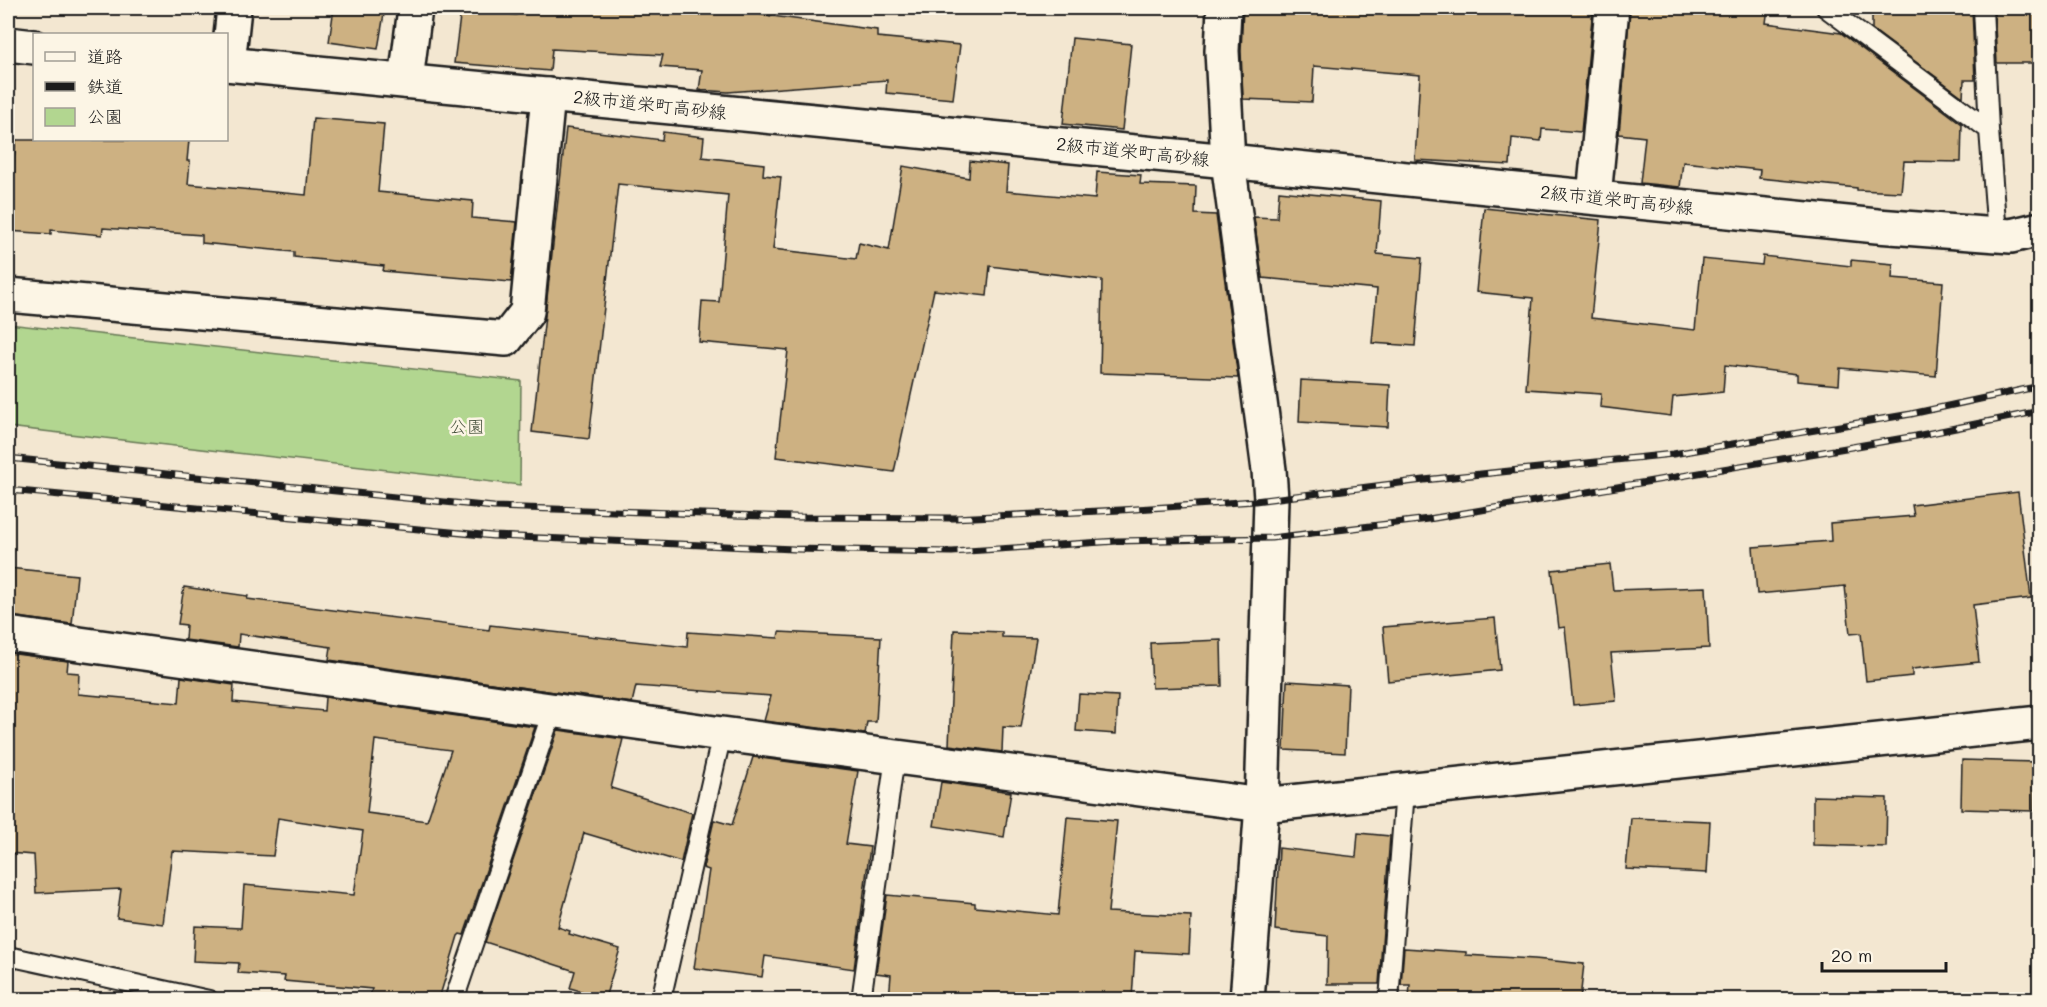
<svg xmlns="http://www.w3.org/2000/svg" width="2047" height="1007" viewBox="0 0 2047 1007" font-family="Mali,'Klee One',sans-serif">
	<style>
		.green { fill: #b2d690; stroke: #677956; stroke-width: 1.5 }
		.building { fill: #cdb182; stroke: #1c1c1c; stroke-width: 1.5; fill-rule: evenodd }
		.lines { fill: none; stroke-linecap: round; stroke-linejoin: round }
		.lane-casing { stroke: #1c1c1c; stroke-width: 22 }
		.street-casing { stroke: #1c1c1c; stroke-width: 38 }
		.secondary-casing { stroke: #1c1c1c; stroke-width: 38 }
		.lane { stroke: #fcf5e5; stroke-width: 18 }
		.street { stroke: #fcf5e5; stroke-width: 33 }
		.secondary { stroke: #fcf5e5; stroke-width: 33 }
		.rail-casing { stroke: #1c1c1c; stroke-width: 7 }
		.rail { stroke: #fcf5e5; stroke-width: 4.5; stroke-dasharray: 14; stroke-linecap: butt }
		.labels { text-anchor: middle; stroke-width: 5; stroke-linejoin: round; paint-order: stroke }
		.street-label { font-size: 18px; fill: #1c1c1c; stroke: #fcf5e5 }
		.park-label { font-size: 18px; fill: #49543f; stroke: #fcf5e5 }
	</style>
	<rect width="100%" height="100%" fill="#f3e7d1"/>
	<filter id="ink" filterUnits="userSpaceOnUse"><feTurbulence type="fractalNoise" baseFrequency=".0167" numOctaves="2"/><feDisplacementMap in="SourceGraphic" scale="12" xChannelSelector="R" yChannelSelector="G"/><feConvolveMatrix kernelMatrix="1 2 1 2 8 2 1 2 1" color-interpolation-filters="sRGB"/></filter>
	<g filter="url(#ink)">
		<!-- green -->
		<path class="green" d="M 8,324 L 521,381 L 520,485 L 8,427 Z"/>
		<!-- building -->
		<path class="building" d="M 334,8 L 385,8 L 378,49 L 329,42 Z
			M 517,8 L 751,8 L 750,13 L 877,30 L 877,37 L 960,45 L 953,99 L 886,93 L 887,80 L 728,92 L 699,90 L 702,70 L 660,67 L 663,55 L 552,49 L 550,71 L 454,63 L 461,9 L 516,15 Z
			M 1243,8 L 1593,8 L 1581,132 L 1542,129 L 1541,141 L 1512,138 L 1510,165 L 1415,160 L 1420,75 L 1314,66 L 1312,102 L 1243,99 L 1241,51 Z
			M 1630,8 L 1768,8 L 1766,23 L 1841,33 L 1962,124 L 1961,162 L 1904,161 L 1901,192 L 1857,190 L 1857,188 L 1759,178 L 1760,170 L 1683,162 L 1680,187 L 1640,183 L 1645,137 L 1619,134 Z
			M 1872,8 L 1972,8 L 1975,80 L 1964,80 L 1963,97 L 1872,29 Z
			M 1994,8 L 2040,8 L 2040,63 L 1997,63 Z
			M 1072,38 L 1131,44 L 1122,130 L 1063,124 Z
			M 313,118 L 384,124 L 378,192 L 473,201 L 472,218 L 517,222 L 511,282 L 383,271 L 384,266 L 294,257 L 294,252 L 202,243 L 202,235 L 103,228 L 102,235 L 51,230 L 51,234 L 8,231 L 8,214 L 16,140 L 189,140 L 187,161 L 190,161 L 188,184 L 306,195 Z
			M 566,128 L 662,140 L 663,132 L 704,137 L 702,157 L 764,164 L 763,175 L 781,177 L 773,249 L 856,259 L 859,243 L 889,250 L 903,166 L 969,178 L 970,161 L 1008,165 L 1006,191 L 1095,199 L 1097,172 L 1141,175 L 1140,184 L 1196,186 L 1195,214 L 1216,215 L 1238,378 L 1100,373 L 1102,280 L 990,266 L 987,296 L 934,290 L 894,472 L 776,457 L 788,350 L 699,342 L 702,301 L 719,302 L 728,195 L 618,184 L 589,439 L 532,432 Z
			M 1279,191 L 1381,201 L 1377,254 L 1422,258 L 1415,346 L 1372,343 L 1377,289 L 1262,278 L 1254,217 L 1277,218 Z
			M 1484,208 L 1601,220 L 1591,318 L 1695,330 L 1702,259 L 1762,265 L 1763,256 L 1851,266 L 1851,260 L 1893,264 L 1892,278 L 1943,282 L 1936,376 L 1840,368 L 1839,385 L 1797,381 L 1797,374 L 1725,365 L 1723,392 L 1673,397 L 1671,416 L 1600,407 L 1601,394 L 1526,389 L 1533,298 L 1476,292 Z
			M 1301,380 L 1390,385 L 1388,427 L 1299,422 Z
			M 2018,492 L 2031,598 L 1973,605 L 1979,662 L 1912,669 L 1912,676 L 1866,681 L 1861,633 L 1850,634 L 1845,586 L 1757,594 L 1753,547 L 1831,541 L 1830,523 L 1914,516 L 1912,505 Z
			M 1610,564 L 1613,590 L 1706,587 L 1709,648 L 1611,653 L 1616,701 L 1573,705 L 1565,627 L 1559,628 L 1552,570 Z
			M 8,568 L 77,575 L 72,624 L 8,616 Z
			M 184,587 L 248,596 L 247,599 L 489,630 L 490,625 L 687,647 L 688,632 L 778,638 L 779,632 L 881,637 L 876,722 L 867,722 L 865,734 L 764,721 L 771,696 L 636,686 L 632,703 L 329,660 L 331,647 L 239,634 L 238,647 L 185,640 L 186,625 L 178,624 Z
			M 1495,618 L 1500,670 L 1388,681 L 1383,627 Z
			M 954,630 L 1002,632 L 1002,637 L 1036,638 L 1021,728 L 1003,727 L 1002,752 L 949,745 Z
			M 1221,640 L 1222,686 L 1152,688 L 1150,643 Z
			M 8,653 L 68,661 L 67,672 L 79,673 L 78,694 L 179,703 L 181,677 L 234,685 L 233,702 L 324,711 L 325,697 L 535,727 L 464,935 L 460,934 L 458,936 L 439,999 L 369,999 L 372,989 L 284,981 L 285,976 L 238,973 L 239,963 L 193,961 L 195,926 L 241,928 L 244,885 L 354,895 L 363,831 L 278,818 L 273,856 L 172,851 L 163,924 L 117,918 L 121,889 L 36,893 L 34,855 L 8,853 ZM 375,740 L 451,750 L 427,821 L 367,813 Z
			M 1287,681 L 1348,685 L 1345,753 L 1284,750 Z
			M 1079,694 L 1118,696 L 1116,734 L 1076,731 Z
			M 558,730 L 623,739 L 611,788 L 692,813 L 681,862 L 584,833 L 558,927 L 570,931 L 569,934 L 620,949 L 605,998 L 570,988 L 575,971 L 485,942 Z
			M 753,757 L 858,771 L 846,844 L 870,847 L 854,969 L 765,956 L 762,977 L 694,968 L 709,870 L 703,868 L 714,820 L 732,825 Z
			M 1962,760 L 2035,762 L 2034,811 L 1961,809 Z
			M 941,782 L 1011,792 L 1004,837 L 934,826 Z
			M 1813,796 L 1887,798 L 1886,847 L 1813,845 Z
			M 1067,817 L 1117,821 L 1108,912 L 1191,916 L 1189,954 L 1135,951 L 1132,999 L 889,999 L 891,975 L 876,973 L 887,895 L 975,903 L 975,907 L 1058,915 Z
			M 1631,818 L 1710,821 L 1707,873 L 1626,869 Z
			M 1358,833 L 1390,836 L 1379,984 L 1327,984 L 1328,936 L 1275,930 L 1279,848 L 1356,857 Z
			M 1404,948 L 1466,952 L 1466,955 L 1535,959 L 1584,964 L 1580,999 L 1512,999 L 1463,997 L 1463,999 L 1435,999 L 1409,998 L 1410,985 L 1401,985 Z"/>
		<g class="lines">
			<defs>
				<path id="lane" d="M 1826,8 L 1989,130
					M 1983,8 L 1989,130 L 1997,235
					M 8,956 L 209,1000
					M 454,1000 L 553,709
					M 661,1000 L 722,734
					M 861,1000 L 895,757
					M 1389,1000 L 1405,790"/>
				<path id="street" d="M 1224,8 L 1222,51 L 1228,161 L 1269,470 L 1271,499 L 1262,805 L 1247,1000
					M 228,64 L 234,8
					M 406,81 L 415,8
					M 1594,197 L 1612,8
					M 8,295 L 506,339 L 527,312 L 548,95
					M 8,634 L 722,734 L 1262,805 L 2040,723"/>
				<path id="secondary" d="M 8,44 L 34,47
					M 226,64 L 1228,161 L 1877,226 L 2011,236 L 2040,229"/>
			</defs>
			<!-- lane casing -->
			<use href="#lane" class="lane-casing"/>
			<!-- street casing -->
			<use href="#street" class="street-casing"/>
			<!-- secondary casing -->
			<use href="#secondary" class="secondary-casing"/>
			<!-- lane -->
			<use href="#lane" class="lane"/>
			<!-- street -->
			<use href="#street" class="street"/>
			<!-- secondary -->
			<use href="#secondary" class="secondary"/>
			<defs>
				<path id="rail" d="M 8,458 L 494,507 L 796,517 L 954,518 L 1121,510 L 1255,501 L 1424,480 L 1673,454 L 1911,414 L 2040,386
					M 8,490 L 493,536 L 794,549 L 952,552 L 1117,541 L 1271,538 L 1429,519 L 1916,436 L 2040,411"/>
			</defs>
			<!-- rail casing -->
			<use href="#rail" class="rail-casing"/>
			<!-- rail -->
			<use href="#rail" class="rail"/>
		</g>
	</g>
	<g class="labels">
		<!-- street labels -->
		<g class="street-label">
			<text transform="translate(650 105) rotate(6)" y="6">2級市道栄町高砂線</text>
			<text transform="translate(1133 152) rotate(6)" y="6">2級市道栄町高砂線</text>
			<text transform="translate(1617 200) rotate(6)" y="6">2級市道栄町高砂線</text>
		</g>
		<!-- park labels -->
		<g class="park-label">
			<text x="467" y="433">公園</text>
		</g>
	</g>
	<!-- margin -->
	<rect width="2047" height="1007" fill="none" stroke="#fcf5e5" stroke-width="30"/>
	<rect x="15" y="15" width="2017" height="977" fill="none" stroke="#1c1c1c" stroke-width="2" filter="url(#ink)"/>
	<!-- legend -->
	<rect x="33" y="33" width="195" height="108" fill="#fcf5e5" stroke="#a29e95" stroke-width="1.5"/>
	<rect x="45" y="52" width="30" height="9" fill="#fcf5e5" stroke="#a29e95" stroke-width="1.5"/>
	<text x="87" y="63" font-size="18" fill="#1c1c1c">道路</text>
	<rect x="45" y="82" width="30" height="9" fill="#1c1c1c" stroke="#a29e95" stroke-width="1.5"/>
	<text x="87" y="93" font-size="18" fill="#1c1c1c">鉄道</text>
	<rect x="45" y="108" width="30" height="18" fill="#b2d690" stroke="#a29e95" stroke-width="1.5"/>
	<text x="87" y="123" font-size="18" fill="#1c1c1c">公園</text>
	<!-- scale -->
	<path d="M1822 962v9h124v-9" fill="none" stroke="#1c1c1c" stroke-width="3"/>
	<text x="1831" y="962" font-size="18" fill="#1c1c1c" stroke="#fcf5e5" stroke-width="4.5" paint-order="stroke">20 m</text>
</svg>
